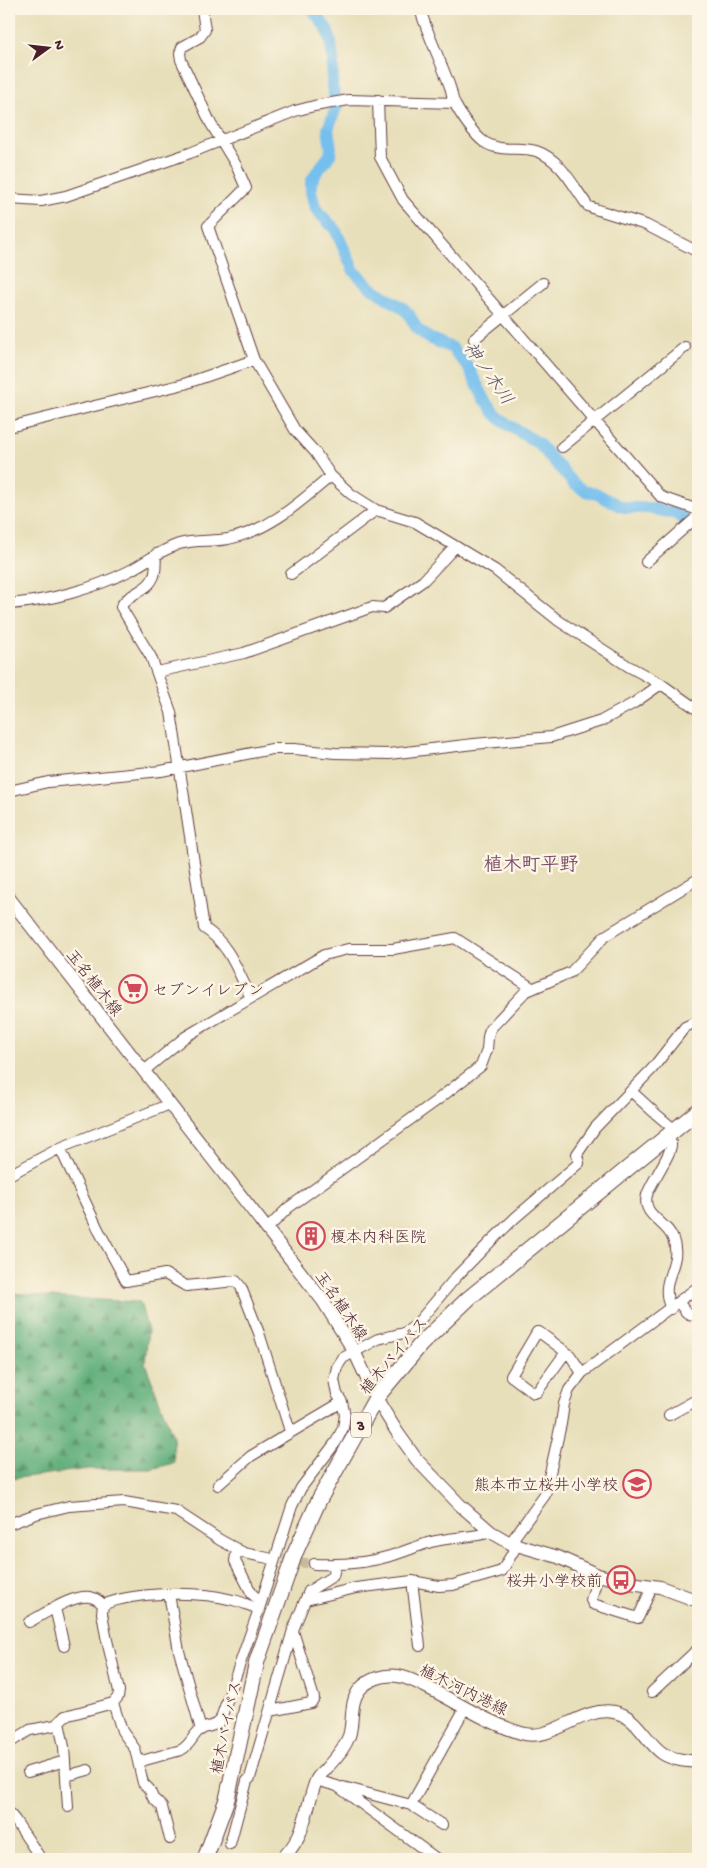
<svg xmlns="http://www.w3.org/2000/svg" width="707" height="1868" viewBox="0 0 707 1868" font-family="'Gochi Hand','Klee One',sans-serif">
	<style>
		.forest { fill: url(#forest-firs); stroke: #556752 }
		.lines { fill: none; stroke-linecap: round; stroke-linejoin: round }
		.river { stroke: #74bfee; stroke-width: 12 }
		.minor-tunnel { stroke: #c8b99d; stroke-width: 10; stroke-dasharray: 10 5; stroke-linecap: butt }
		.minor-casing { stroke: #623c40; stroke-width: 12 }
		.major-casing { stroke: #623c40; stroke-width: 14 }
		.highway-casing { stroke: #623c40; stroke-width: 17 }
		.minor { stroke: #fff; stroke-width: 10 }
		.major { stroke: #fff; stroke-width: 12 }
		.highway { stroke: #fff; stroke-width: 15 }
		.labels { text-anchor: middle; stroke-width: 5; stroke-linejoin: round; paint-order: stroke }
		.shield { fill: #fcf5e5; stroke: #7f5f63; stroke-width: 1 }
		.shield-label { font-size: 15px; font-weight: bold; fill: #4a1f2b }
		.street-label { font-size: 16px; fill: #4a1f2b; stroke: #fcf5e5 }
		.poi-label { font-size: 16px; fill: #4a1f2b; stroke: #fcf5e5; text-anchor: start }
		.water-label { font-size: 18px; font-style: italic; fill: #574f66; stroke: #fcf5e5 }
		.quarter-label { font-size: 19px; font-weight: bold; fill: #7b4f6a; stroke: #fcf5e5 }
	</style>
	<defs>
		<pattern id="forest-firs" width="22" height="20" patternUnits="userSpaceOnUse" patternTransform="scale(1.25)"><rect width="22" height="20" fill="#60af7a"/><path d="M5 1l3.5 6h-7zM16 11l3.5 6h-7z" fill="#518e64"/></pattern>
	</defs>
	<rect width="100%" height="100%" fill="#fcf5e5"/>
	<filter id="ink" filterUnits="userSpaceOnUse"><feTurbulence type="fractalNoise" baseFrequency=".02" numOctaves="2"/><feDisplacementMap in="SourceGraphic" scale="10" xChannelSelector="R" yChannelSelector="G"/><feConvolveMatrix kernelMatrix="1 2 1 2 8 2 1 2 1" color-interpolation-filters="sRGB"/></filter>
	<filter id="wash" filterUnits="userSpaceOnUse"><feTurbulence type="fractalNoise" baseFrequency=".0096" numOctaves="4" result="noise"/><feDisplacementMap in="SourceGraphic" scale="20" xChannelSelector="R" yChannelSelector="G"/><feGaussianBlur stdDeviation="1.12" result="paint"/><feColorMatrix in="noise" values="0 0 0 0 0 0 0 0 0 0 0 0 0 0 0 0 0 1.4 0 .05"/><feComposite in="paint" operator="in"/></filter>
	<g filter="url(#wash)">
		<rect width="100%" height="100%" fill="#e7dfba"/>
		<!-- forest -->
		<path class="forest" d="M 15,1293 L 62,1298 L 140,1302 L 148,1331 L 145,1363 L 173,1437 L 174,1463 L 151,1469 L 88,1469 L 9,1479 L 9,1295 Z"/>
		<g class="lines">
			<!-- river -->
			<path class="river" d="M 312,9 L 327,29 L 331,43 L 333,61 L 332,87 L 337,105 L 328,129 L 331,148 L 330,155 L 316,173 L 311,182 L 311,192 L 315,207 L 319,213 L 335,229 L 354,271 L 370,287 L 403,308 L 409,314 L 417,329 L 429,338 L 452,348 L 468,367 L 484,398 L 494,413 L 505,423 L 538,443 L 574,484 L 585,491 L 597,494 L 620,506 L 628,508 L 648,508 L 674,513 L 698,528"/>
		</g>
	</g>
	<g filter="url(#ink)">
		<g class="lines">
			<!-- minor-tunnel -->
			<path class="minor-tunnel" d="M 268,1558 L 314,1564"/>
			<defs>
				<path id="minor" d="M 202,9 L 205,30 L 200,37 L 182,47 L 180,53 L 181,60 L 211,124 L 236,165 L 246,188 L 208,226 L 254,360 L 295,430 L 315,452 L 331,476 L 351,494 L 376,510 L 415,522 L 495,570 L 559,621 L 628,666 L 661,684 L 698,710
					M 420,9 C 428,36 441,61 450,87 C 452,92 452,98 454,102 C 459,113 475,136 484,142 C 501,153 519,146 536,151 C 561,159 573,186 588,206 L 595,209 L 646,225 L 698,252
					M 378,100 L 380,157 L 403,200 L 661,497 L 698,510
					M 9,199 L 41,201 L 66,196 L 190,153 L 295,111 L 314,106 L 349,100 L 455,103
					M 474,339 L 543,283
					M 9,427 L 184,384 L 254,360
					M 562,447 L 685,347
					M 156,554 C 155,561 157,572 153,578 C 147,592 127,593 121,607 L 151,657 L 171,712 L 204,928 C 230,945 237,970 251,998
					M 646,562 L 698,516
					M 291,574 L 376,510
					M 9,604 C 49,601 93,589 129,571 C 146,562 161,550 179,544 C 195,539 212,542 228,539 C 270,530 299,503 331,476
					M 157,672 L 244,653 L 372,607 L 384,608 L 423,581 L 455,547
					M 9,791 L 48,782 L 161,771 L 272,749 L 294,749 L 335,753 L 389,754 L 474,744 L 551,737 L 601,721 L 634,703 L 661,684
					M 144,1071 L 185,1037 L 324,955 L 348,949 L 393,949 L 455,938 L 532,988
					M 632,1092 L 656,1114 L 675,1130
					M 667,1137 C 668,1139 670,1141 671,1143 C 673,1153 650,1183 647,1195 C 641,1216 668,1222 673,1239 C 683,1266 657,1279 671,1309
					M 60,1148 L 98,1229 L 126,1281 L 165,1274 L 186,1286 L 236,1281 L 241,1287 L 259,1333 L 290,1431
					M 9,1175 L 60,1148 L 170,1104
					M 267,1229 L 288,1208 L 436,1101 L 481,1066 L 487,1050 L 488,1037 L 490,1029 L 525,992 L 571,972 L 605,936 L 698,879
					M 679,1302 C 684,1310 688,1318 698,1314
					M 566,1352 L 537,1392 L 534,1393 L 511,1376 L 537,1332 L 539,1332 L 570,1355 L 582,1373
					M 669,1415 L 698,1399
					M 218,1485 L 251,1456 L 342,1402
					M 9,1524 L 36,1514 L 69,1506 L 124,1502 L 176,1511 L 220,1540 L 244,1553 L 268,1558
					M 510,1543 L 545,1495 L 561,1424 L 564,1404 L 569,1390 L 582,1373 L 698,1287
					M 237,1549 L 235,1561 L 252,1594 L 261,1601
					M 314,1564 C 340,1565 365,1564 390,1556 C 404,1552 417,1546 431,1542 C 451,1537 471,1538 491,1532
					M 598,1575 L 591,1600 L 593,1604 L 638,1618 L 649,1594
					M 412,1581 L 439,1586 L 453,1585 L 502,1571 L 517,1545
					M 169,1594 L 179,1651 L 201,1730
					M 306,1600 L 356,1588 L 412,1581 L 420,1646
					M 55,1608 L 64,1646
					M 29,1622 C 43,1615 73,1594 90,1597 C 95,1598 100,1601 103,1605
					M 652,1692 L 698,1649
					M 113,1703 L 122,1731 L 135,1749 L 143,1783 L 149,1789 L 153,1798 L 162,1807 L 170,1839
					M 270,1711 L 311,1703 L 314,1698 L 293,1631
					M 59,1722 L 64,1747 L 68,1807
					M 9,1743 L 30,1730 L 56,1725 L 65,1716 L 113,1703 L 118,1697 L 119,1691 L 106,1636 L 102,1613 L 103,1605 C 135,1591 200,1591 233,1600 C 242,1602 250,1606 259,1609 L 292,1506 L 301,1488 L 336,1442 L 343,1428 L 345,1415 L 342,1402 L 337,1394 L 334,1380 L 337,1367 L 343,1358 L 378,1339 L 404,1333 L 415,1326 L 456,1277 L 491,1241 L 516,1217 L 579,1163 L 577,1154 L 595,1128 L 652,1069 L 685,1027 L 698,1021
					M 138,1762 L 181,1750 C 191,1745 193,1734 201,1729 C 208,1726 214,1727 220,1721 L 259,1609
					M 28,1772 L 65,1761
					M 66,1776 L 88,1770
					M 316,1780 L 337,1786 L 437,1859
					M 343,1787 L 411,1805 L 442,1825
					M 411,1805 L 465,1708
					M 9,1813 L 15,1820 L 41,1859
					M 230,1844 L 247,1781 L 250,1778 L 293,1630 L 309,1591 L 333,1576 L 336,1564"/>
				<path id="major" d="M 9,898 L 323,1301 L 354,1351 L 376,1398 L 397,1432 L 417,1460 L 460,1505 L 491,1532 L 510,1543 L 558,1557 L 598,1575 L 630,1583 L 660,1587 L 698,1601
					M 281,1859 C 306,1838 305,1809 316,1781 C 317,1777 322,1773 325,1770 C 334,1759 344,1750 349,1736 C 354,1721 349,1702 360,1689 C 369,1679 384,1674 398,1676 C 411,1678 424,1686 436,1692 C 463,1706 491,1724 521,1733 C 552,1743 581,1706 614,1712 C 637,1716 645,1741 662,1753 C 672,1760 687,1761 698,1762"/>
				<path id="highway" d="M 205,1859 L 227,1799 L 257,1661 L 295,1553 L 319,1500 L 376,1398 L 421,1344 L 469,1298 L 698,1111"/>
			</defs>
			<!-- minor casing -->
			<use href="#minor" class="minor-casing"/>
			<!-- major casing -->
			<use href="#major" class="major-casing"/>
			<!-- highway casing -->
			<use href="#highway" class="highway-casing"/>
			<!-- minor -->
			<use href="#minor" class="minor"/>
			<!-- major -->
			<use href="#major" class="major"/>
			<!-- highway -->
			<use href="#highway" class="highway"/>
		</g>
	</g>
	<!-- icons -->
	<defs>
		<symbol id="supermarket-ring" viewBox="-11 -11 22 22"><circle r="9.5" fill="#fcf5e5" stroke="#d1495b" stroke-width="1.5"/><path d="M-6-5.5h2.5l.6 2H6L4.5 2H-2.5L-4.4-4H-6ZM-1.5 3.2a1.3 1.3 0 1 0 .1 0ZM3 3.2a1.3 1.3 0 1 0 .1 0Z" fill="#d1495b"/></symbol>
		<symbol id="building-ring" viewBox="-11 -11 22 22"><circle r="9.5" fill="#fcf5e5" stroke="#d1495b" stroke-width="1.5"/><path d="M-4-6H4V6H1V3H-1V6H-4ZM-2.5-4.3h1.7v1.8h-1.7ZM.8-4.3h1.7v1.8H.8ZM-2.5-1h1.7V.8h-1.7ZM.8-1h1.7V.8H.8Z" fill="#d1495b"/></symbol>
		<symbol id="school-ring" viewBox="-11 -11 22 22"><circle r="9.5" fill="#fcf5e5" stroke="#d1495b" stroke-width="1.5"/><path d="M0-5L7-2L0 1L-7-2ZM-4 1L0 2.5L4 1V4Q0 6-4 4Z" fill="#d1495b"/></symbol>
		<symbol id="bus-ring" viewBox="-11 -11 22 22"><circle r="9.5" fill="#fcf5e5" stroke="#d1495b" stroke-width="1.5"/><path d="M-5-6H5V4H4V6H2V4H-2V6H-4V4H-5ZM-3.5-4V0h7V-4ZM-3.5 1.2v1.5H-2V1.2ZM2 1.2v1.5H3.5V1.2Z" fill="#d1495b"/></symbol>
	</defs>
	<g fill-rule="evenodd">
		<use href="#supermarket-ring" x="117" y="973" width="32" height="32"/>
		<use href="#building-ring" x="295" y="1220" width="32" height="32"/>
		<use href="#school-ring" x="621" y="1468" width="32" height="32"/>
		<use href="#bus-ring" x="605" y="1564" width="32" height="32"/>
	</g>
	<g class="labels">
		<!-- shield labels -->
		<rect class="shield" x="351" y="1412.5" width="20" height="25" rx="4"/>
		<g class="shield-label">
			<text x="361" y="1430">3</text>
		</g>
		<!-- street labels -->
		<g class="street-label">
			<text transform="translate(95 982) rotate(52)" y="6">玉名植木線</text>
			<text transform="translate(342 1305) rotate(56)" y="6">玉名植木線</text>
			<text transform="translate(393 1355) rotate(-50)" y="6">植木バイパス</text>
			<text transform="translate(464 1689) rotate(26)" y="6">植木河内港線</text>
			<text transform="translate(225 1727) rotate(-78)" y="6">植木バイパス</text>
		</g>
		<!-- poi labels -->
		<g class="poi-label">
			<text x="152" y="995">セブンイレブン</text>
			<text x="330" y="1242">榎本内科医院</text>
			<text x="618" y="1490" text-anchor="end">熊本市立桜井小学校</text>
			<text x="602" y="1586" text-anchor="end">桜井小学校前</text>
		</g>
		<!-- water labels -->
		<g class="water-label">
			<text transform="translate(489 373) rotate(55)" y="6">神ノ木川</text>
		</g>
		<!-- quarter labels -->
		<g class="quarter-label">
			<text x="531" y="870">植木町平野</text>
		</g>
	</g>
	<!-- margin -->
	<rect width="707" height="1868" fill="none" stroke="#fcf5e5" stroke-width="30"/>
	<!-- north arrow -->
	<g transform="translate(48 48) rotate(75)" stroke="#fcf5e5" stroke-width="4" paint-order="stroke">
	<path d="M0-4L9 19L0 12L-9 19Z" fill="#4a1f2b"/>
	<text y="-8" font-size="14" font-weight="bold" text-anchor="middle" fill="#4a1f2b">N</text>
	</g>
</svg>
